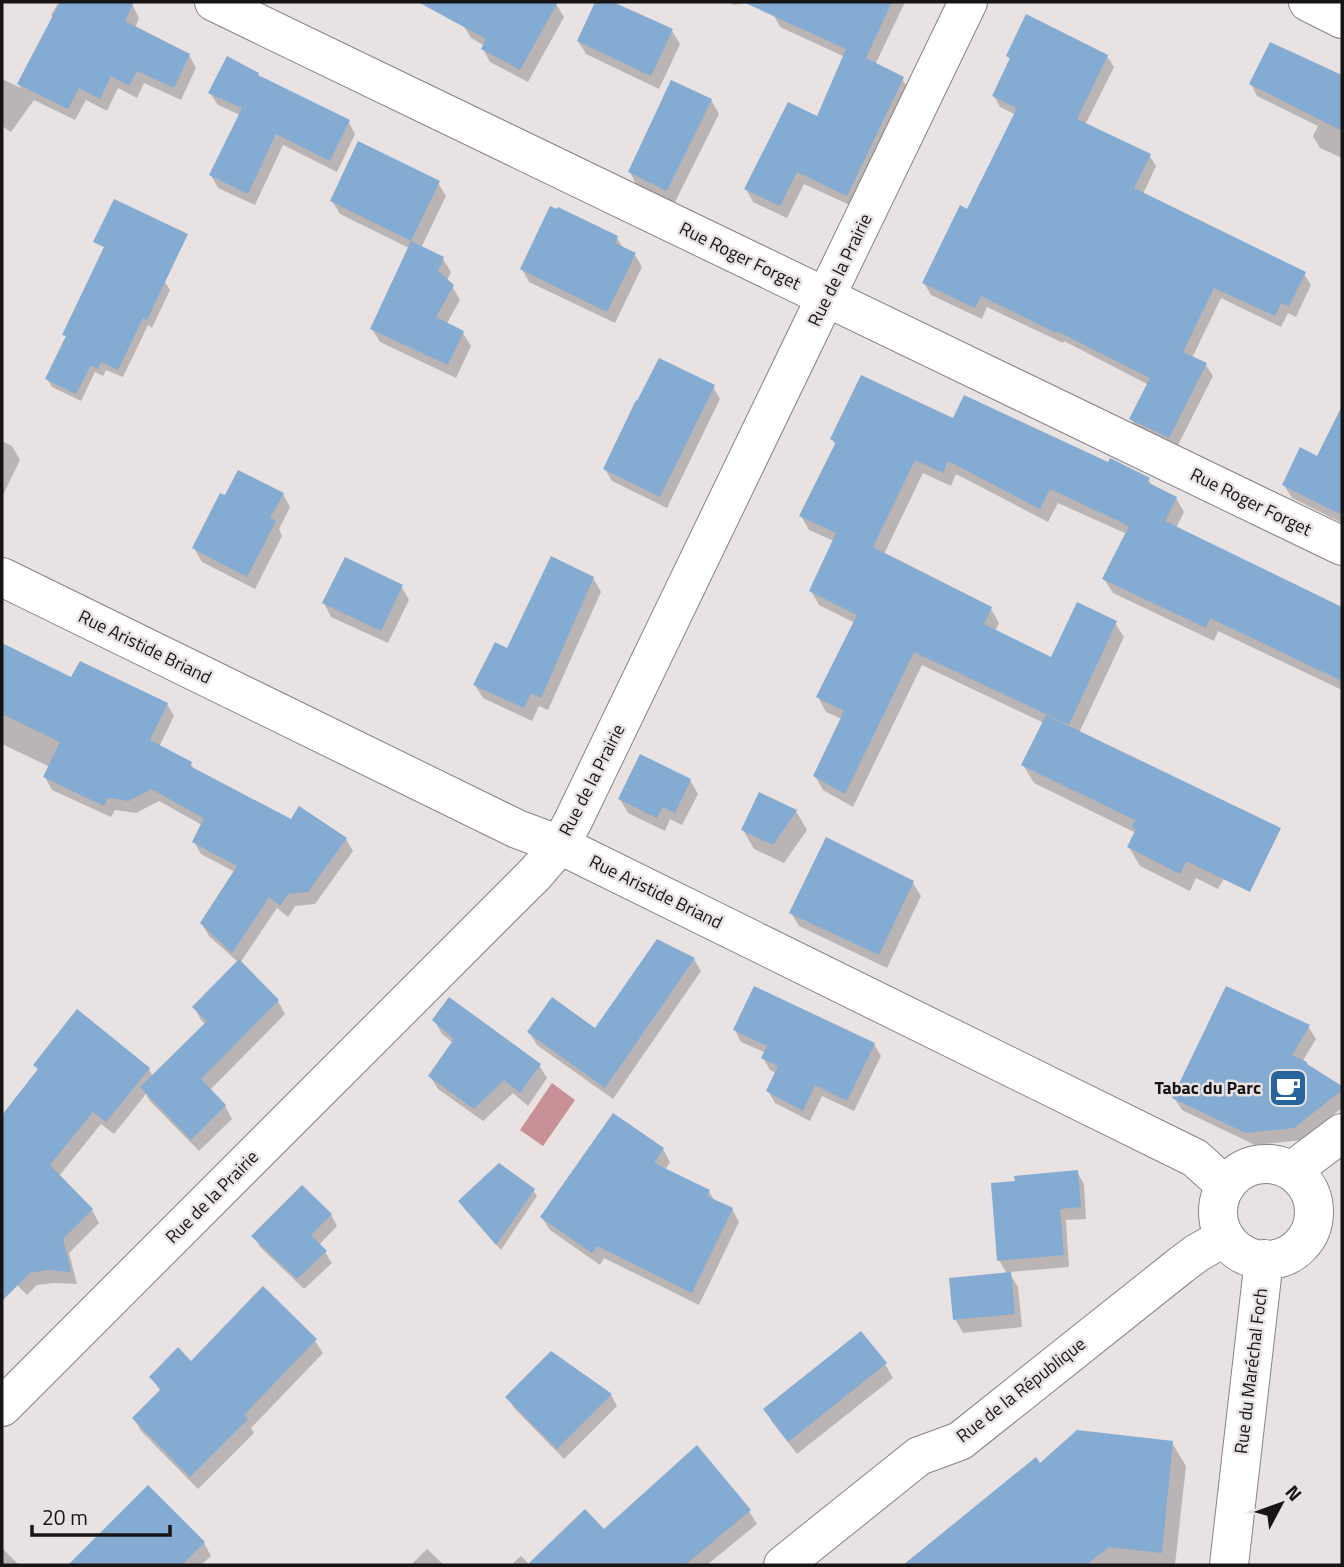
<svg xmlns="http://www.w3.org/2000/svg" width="1344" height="1567" viewBox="0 0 1344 1567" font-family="'Titillium Web',sans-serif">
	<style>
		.water { fill: #c88f97 }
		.shadow { fill: #0003 }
		.building { fill: #84abd1 }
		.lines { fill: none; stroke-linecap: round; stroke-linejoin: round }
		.minor-casing { stroke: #898384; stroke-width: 40 }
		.minor { stroke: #fff; stroke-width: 38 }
		.labels { text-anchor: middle; stroke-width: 5; stroke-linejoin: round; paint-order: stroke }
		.street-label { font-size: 18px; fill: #171415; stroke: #e9e2e3 }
		.poi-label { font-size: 18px; font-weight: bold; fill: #171415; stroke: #e9e2e3; text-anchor: end }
	</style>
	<rect width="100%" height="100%" fill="#e9e2e3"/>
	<!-- water -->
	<path class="water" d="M 552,1083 L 575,1100 L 543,1146 L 520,1130 Z"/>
	<!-- shadow -->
	<path class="shadow" d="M 59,2 L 131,2 L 139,18 L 135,28 L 189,55 L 196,68 L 181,100 L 144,83 L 137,98 L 118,88 L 107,111 L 86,100 L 75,120 L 34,100 L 11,132 L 2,126 L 2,79 L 21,88 L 19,84 L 53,19 L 51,15 Z
		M 446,2 L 552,2 L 556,4 L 564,17 L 528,82 L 490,62 L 483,49 L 485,46 L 471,38 L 463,25 L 469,13 Z
		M 597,2 L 609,2 L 672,31 L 680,44 L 659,89 L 586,54 L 578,41 Z
		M 727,2 L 758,2 L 734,5 Z
		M 779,2 L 905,2 L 875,65 L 902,79 L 910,91 L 854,207 L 804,184 L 787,218 L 753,202 L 746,189 L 818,118 L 845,57 L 780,27 L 773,14 Z
		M 1271,44 L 1342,77 L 1342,158 L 1320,148 L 1313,136 L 1318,126 L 1257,96 L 1251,84 Z
		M 1008,56 L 1107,56 L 1114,67 L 1085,125 L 1149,155 L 1156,166 L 1143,194 L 1304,274 L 1311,285 L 1296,317 L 1288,313 L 1281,327 L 1221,298 L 1192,358 L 1206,365 L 1213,376 L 1176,449 L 1138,431 L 1131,419 L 1149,385 L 1064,341 L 1063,343 L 987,307 L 982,319 L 931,295 L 924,283 L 967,211 L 1016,115 L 1000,107 L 994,96 L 1011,61 Z
		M 258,74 L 260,78 L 348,121 L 355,134 L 337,172 L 283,145 L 255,205 L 218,188 L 211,175 L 240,115 L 218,105 L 210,93 Z
		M 711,100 L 719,114 L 674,204 L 637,186 L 630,172 Z
		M 438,183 L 446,196 L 421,248 L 443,259 L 451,272 L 447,281 L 452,286 L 460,300 L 446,325 L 463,333 L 471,346 L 456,378 L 380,342 L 372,329 L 409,248 L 340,214 L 332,201 Z
		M 617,238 L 623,248 L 635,255 L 642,267 L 615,323 L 529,282 L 522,269 Z
		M 165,282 L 170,290 L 152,328 L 148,325 L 123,377 L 106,370 L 103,376 L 95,372 L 81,401 L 52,387 L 47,379 L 67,338 L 64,334 Z
		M 713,387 L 720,399 L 667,508 L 612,481 L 605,469 Z
		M 1341,413 L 1342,413 L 1342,523 L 1292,498 L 1284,485 L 1318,458 Z
		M 954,420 L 1108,465 L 1148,479 L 1153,487 L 1176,498 L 1184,512 L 1176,528 L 1342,609 L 1342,690 L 1218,631 L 1214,641 L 1113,593 L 1104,579 L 1127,534 L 1058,503 L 1048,522 L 956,474 L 951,486 L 923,473 L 884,554 L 991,609 L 999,623 L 995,631 L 1052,659 L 1115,623 L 1124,637 L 1079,733 L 1252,829 L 1218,889 L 1196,878 L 1190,891 L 1140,866 L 1129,847 L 1136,833 L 1034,783 L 1023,765 L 1044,723 L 922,665 L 853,807 L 823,790 L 815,776 L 842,719 L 826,712 L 818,697 L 855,623 L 819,605 L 811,591 L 834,541 L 809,530 L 801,516 L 836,446 L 832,439 Z
		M 2,441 L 12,446 L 20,460 L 2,497 Z
		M 283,494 L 290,507 L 279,529 L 282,536 L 255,589 L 202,562 L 194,548 Z
		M 593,578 L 601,592 L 548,710 L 539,706 L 532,721 L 483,698 L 475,685 L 508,651 Z
		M 401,586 L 409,600 L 388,643 L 331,617 L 324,603 Z
		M 2,645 L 72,679 L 167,704 L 174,716 L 159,747 L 191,764 L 195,771 L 291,821 L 346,839 L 353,851 L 315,904 L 295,906 L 288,917 L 277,908 L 240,963 L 278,1001 L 285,1014 L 210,1090 L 225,1106 L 232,1119 L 199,1151 L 149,1100 L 146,1094 L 114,1134 L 101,1124 L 59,1176 L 92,1210 L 99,1223 L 69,1253 L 77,1284 L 55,1283 L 37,1285 L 27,1295 L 11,1279 L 2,1289 L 2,1139 L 28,1113 L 39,1071 L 35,1065 L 149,1069 L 153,1077 L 206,1025 L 201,1020 L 194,1007 L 238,962 L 209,936 L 202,924 L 235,872 L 201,854 L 194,842 L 202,825 L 159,801 L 136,813 L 115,810 L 111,817 L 52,790 L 45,777 L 50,767 L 2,744 Z
		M 690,780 L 698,794 L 682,825 L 670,819 L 665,831 L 628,813 L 620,799 Z
		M 796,811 L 807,830 L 784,863 L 754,849 L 743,830 Z
		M 913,883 L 921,896 L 887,968 L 799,926 L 791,913 Z
		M 694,959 L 701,971 L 613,1099 L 537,1045 L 529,1032 L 595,1030 Z
		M 434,1020 L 539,1065 L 547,1078 L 528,1106 L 513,1093 L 483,1121 L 438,1089 L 430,1076 L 453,1043 L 442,1034 Z
		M 1308,1026 L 1316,1039 L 1302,1062 L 1342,1088 L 1342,1108 L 1302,1140 L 1255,1145 L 1182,1110 L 1174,1098 Z
		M 735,1030 L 874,1044 L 881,1056 L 854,1111 L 822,1096 L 810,1121 L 775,1103 L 768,1091 L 776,1073 L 770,1070 L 763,1058 L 766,1053 L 741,1042 Z
		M 663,1149 L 670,1162 L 665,1170 L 709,1191 L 715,1202 L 732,1209 L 739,1222 L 699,1305 L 604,1258 L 600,1265 L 550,1230 L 542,1218 Z
		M 1077,1172 L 1084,1184 L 1086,1219 L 1066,1220 L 1069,1267 L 1009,1272 L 1018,1287 L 1022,1327 L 963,1333 L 955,1319 L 1007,1274 L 999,1260 Z
		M 302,1187 L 331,1215 L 337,1226 L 319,1245 L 325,1252 L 332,1263 L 304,1289 L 260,1247 L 253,1236 Z
		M 533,1190 L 537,1196 L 501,1250 L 464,1208 Z
		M 315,1341 L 323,1353 L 251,1428 L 254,1433 L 198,1489 L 141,1431 L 134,1418 L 161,1392 L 151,1377 L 191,1363 Z
		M 551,1353 L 611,1395 L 617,1406 L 564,1459 L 514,1408 L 508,1397 Z
		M 885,1364 L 893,1378 L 797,1454 L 773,1423 L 765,1410 Z
		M 1172,1443 L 1186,1466 L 1175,1565 L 905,1565 L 1036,1460 L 1040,1465 Z
		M 148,1487 L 204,1543 L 211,1556 L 201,1565 L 83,1565 L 78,1557 Z
		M 749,1511 L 757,1524 L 707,1565 L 511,1565 L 521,1556 L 530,1565 Z
		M 2,1548 L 19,1565 L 2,1565 Z
		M 427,1549 L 444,1565 L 411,1565 Z"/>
	<!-- building -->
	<path class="building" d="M 60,2 L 134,2 L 125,21 L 190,54 L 174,88 L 137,71 L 129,86 L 111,76 L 100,99 L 79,88 L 68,109 L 17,84 Z
		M 418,2 L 558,2 L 520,70 L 481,49 L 486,39 Z
		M 595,2 L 613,2 L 673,29 L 651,76 L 577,41 Z
		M 743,2 L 892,2 L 866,58 L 904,77 L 847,196 L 797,172 L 780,206 L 744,189 L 788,102 L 817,116 L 846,49 Z
		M 1026,14 L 1108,55 L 1077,119 L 1151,154 L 1134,188 L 1306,272 L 1289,306 L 1281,303 L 1275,316 L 1214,288 L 1183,352 L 1207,363 L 1169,438 L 1129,419 L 1150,378 L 1057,331 L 1056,333 L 981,296 L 975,308 L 922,283 L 960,205 L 967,209 L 1017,108 L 992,96 L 1010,58 L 1006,56 Z
		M 1270,42 L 1342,75 L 1342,131 L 1249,84 Z
		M 227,56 L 259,73 L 258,75 L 350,120 L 330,161 L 276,134 L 248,194 L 209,175 L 242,108 L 208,93 Z
		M 671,80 L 712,99 L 667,191 L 628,172 Z
		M 358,141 L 440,181 L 411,241 L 330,201 Z
		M 114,199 L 188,234 L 147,320 L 143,318 L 118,370 L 101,362 L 98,369 L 91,365 L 76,394 L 45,379 L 66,336 L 62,335 L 104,247 L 93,242 Z
		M 550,206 L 557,209 L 558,207 L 618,236 L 615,243 L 636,253 L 607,312 L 520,269 Z
		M 411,241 L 444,257 L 438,271 L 454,285 L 436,317 L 464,331 L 448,365 L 370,329 Z
		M 659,358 L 715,385 L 660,497 L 603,469 L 636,400 L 637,401 Z
		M 861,375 L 953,418 L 964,395 L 1108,462 L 1110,458 L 1150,478 L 1147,482 L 1177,497 L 1165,521 L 1342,607 L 1342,681 L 1210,618 L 1206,628 L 1102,579 L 1129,526 L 1050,489 L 1040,509 L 948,461 L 943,473 L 915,460 L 873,547 L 992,607 L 984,624 L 1051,657 L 1077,602 L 1117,621 L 1069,725 L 914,652 L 845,794 L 813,776 L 844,711 L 816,697 L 857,615 L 809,591 L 836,533 L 799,516 L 836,442 L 830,439 Z
		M 1342,406 L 1342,515 L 1282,485 L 1300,447 L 1317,456 Z
		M 238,470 L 284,493 L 270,518 L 276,521 L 247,577 L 192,548 L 220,493 L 225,495 Z
		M 551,556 L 594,577 L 541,698 L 531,693 L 524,708 L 473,685 L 495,642 L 507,648 Z
		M 345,557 L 403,585 L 381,631 L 322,603 Z
		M 2,643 L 71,677 L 80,661 L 168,703 L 150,740 L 192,762 L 190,766 L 291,819 L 299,806 L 347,838 L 308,892 L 288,894 L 280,906 L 269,897 L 232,953 L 200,923 L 237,866 L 192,842 L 204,818 L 151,789 L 129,801 L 108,798 L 104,806 L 43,777 L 60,742 L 2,714 Z
		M 1046,715 L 1281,828 L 1250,892 L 1186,861 L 1180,874 L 1127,847 L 1136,829 L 1132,827 L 1135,820 L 1021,765 Z
		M 640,754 L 691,779 L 675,813 L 663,807 L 657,818 L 618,799 Z
		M 759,792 L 797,810 L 773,845 L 741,830 Z
		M 826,837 L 914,881 L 879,955 L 789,913 Z
		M 657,939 L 695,958 L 605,1088 L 527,1032 L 552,997 L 595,1028 Z
		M 239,959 L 279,1000 L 201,1079 L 226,1105 L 191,1140 L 140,1087 L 207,1021 L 192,1007 Z
		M 754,986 L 875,1043 L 847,1101 L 815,1085 L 803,1111 L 766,1091 L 778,1066 L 761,1058 L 767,1046 L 733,1030 Z
		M 1226,986 L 1310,1025 L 1292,1055 L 1307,1062 L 1307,1064 L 1342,1086 L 1342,1090 L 1294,1128 L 1246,1133 L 1172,1098 Z
		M 449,997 L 541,1064 L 520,1093 L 504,1080 L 474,1109 L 428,1076 L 454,1039 L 432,1020 Z
		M 77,1009 L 150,1068 L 106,1122 L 93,1112 L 50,1165 L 93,1209 L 63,1239 L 71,1272 L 47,1270 L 30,1273 L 2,1301 L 2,1115 L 38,1069 L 33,1065 Z
		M 613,1113 L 664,1148 L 654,1163 L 710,1190 L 707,1196 L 733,1208 L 692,1293 L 597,1246 L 592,1253 L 540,1217 Z
		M 499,1163 L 535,1189 L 496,1245 L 458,1201 Z
		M 1078,1170 L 1081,1207 L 1060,1209 L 1064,1255 L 997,1261 L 991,1183 L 1015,1181 L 1014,1176 Z
		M 302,1185 L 332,1214 L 311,1235 L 327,1251 L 297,1279 L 251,1236 Z
		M 1011,1272 L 1015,1314 L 953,1320 L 949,1278 Z
		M 263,1286 L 317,1339 L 244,1415 L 248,1419 L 190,1477 L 132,1418 L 161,1389 L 149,1377 L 178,1347 L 191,1361 Z
		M 861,1331 L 887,1363 L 788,1442 L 763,1409 Z
		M 551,1351 L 612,1394 L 557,1449 L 505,1397 Z
		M 1077,1430 L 1173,1441 L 1162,1553 L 1109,1547 L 1086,1565 L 903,1565 L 1036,1457 L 1040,1463 Z
		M 697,1445 L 751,1510 L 685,1565 L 527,1565 L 585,1509 L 604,1529 Z
		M 148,1485 L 205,1542 L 182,1565 L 68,1565 Z"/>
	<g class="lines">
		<defs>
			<path id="minor" d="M 214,2 L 1342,546
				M 1308,2 L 1342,19
				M 2,577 L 517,829 L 560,845 L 1195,1158 L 1226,1186
				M1218 1212a48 48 0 1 1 96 0a48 48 0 1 1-96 0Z
				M 1295,1173 L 1302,1163 L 1342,1133
				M 2,1407 L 536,873 L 560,845 L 573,821 L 968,2
				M 783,1565 L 919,1456 L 960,1441 L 1181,1265 L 1197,1253 L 1225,1237
				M 1229,1565 L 1264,1259"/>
		</defs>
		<!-- minor casing -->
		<use href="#minor" class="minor-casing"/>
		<!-- minor -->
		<use href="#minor" class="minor"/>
	</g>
	<!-- icons -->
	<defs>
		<symbol id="cafe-square" viewBox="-11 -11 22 22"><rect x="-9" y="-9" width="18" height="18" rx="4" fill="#28659c" stroke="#e9e2e3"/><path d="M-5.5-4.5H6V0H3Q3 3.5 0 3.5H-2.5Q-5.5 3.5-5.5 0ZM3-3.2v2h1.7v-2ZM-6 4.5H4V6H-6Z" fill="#fff"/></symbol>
	</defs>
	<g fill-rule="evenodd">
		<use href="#cafe-square" x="1266" y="1066" width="44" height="44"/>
	</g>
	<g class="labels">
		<!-- street labels -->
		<g class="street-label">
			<text transform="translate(740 256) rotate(26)" y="6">Rue Roger Forget</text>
			<text transform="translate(840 270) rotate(-64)" y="6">Rue de la Prairie</text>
			<text transform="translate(1251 502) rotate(26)" y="6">Rue Roger Forget</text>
			<text transform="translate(145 647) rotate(26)" y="6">Rue Aristide Briand</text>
			<text transform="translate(592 780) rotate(-63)" y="6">Rue de la Prairie</text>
			<text transform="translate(656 892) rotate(26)" y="6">Rue Aristide Briand</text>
			<text transform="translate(212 1197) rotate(-45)" y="6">Rue de la Prairie</text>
			<text transform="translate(1251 1371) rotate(-83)" y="6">Rue du Maréchal Foch</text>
			<text transform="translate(1021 1390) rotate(-38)" y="6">Rue de la République</text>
		</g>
		<!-- poi labels -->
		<g class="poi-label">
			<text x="1261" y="1094">Tabac du Parc</text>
		</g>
	</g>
	<!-- border -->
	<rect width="1344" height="1567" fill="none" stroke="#171415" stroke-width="7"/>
	<!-- north arrow -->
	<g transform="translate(1281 1504) rotate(49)" stroke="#e9e2e3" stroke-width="5" paint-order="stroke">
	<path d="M0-5L12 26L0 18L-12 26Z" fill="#171415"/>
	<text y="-10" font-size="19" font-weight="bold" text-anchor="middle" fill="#171415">N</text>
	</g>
	<!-- scale -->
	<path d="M32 1525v10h138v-10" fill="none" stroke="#171415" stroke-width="3.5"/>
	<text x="42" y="1525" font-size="21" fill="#171415" stroke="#e9e2e3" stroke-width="5" paint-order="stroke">20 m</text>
</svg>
